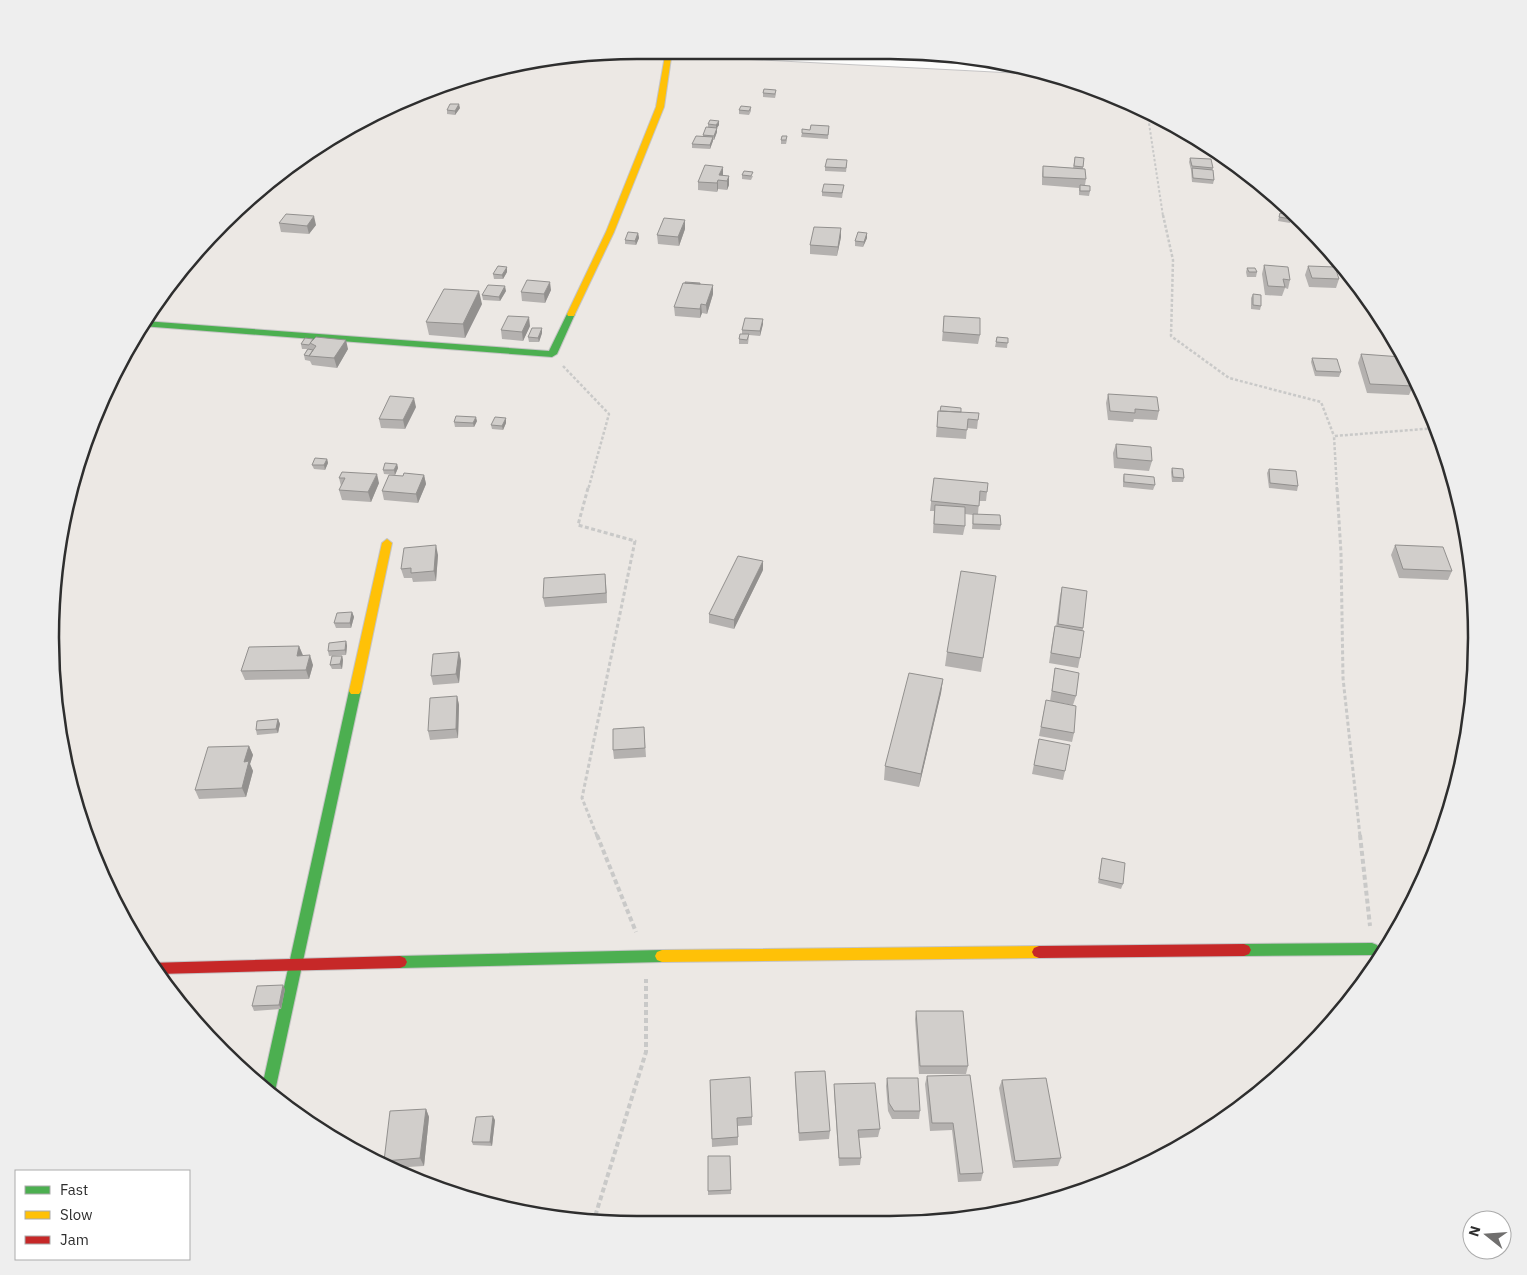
<svg xmlns="http://www.w3.org/2000/svg" width="1527" height="1275" viewBox="0 0 1527 1275" font-family="'IBM Plex Sans',sans-serif">
	<style>
		.lines { fill: none; stroke-linecap: round; stroke-linejoin: round }
		.street-casing { stroke: #c5c4c5; stroke-width: 2 }
		.fast-casing { stroke: #c5c4c5; stroke-width: 2 }
		.slow-casing { stroke: #c5c4c5; stroke-width: 2 }
		.jam-casing { stroke: #c5c4c5; stroke-width: 2 }
		.path-far3 { stroke: #c9c9c8; stroke-width: 2; stroke-dasharray: 2.5 2; stroke-linecap: butt }
		.path-far2 { stroke: #c9c9c8; stroke-width: 2.5; stroke-dasharray: 3 2; stroke-linecap: butt }
		.path-far1 { stroke: #c9c9c8; stroke-width: 3; stroke-dasharray: 4 2.5; stroke-linecap: butt }
		.path { stroke: #c9c9c8; stroke-width: 4; stroke-dasharray: 5 3; stroke-linecap: butt }
		.street { fill: #fcfcfb; fill-rule: evenodd }
		.fast { fill: #4caf50; fill-rule: evenodd }
		.slow { fill: #ffc107; fill-rule: evenodd }
		.jam { fill: #c62828; fill-rule: evenodd }
		.wall { fill: #b4b1af }
		.shaded-wall { fill: #92908e }
		.building { fill: #d1cecb; stroke: #92908e }
		.rim { fill: none; stroke: #2e2e2e; stroke-width: 2.5 }
	</style>
	<rect width="100%" height="100%" fill="#ece8e4"/>
	<g class="lines">
		<defs>
			<path id="street" d="M 638,50 L 725,51 L 1024,67 L 1048,72 L 1043,74 L 634,53 L 629,51 Z"/>
			<path id="fast" d="M 571,311 L 575,314 L 557,354 L 552,357 L 141,326 L 144,321 L 549,351 L 567,314 Z
				M 355,687 L 359,688 L 361,691 L 274,1096 L 262,1087 L 349,691 L 351,688 Z
				M 1372,943 L 1377,945 L 1379,949 L 1377,953 L 1372,955 L 1244,956 L 1239,954 L 1237,950 L 1239,946 L 1244,944 Z
				M 662,950 L 667,952 L 669,956 L 667,960 L 662,962 L 400,968 L 395,966 L 393,962 L 395,958 L 400,956 Z"/>
			<path id="slow" d="M 666,50 L 672,51 L 664,107 L 614,232 L 575,314 L 574,316 L 568,316 L 567,314 L 606,232 L 656,107 Z
				M 387,539 L 392,543 L 361,691 L 359,694 L 351,694 L 349,691 L 382,543 Z
				M 1039,946 L 1044,948 L 1046,952 L 1044,956 L 1039,958 L 662,962 L 657,960 L 655,956 L 657,952 L 662,950 Z"/>
			<path id="jam" d="M 1244,944 L 1249,946 L 1251,950 L 1249,954 L 1244,956 L 1039,958 L 1034,956 L 1032,952 L 1034,948 L 1039,946 Z
				M 400,956 L 405,958 L 407,962 L 405,966 L 400,968 L 158,974 L 149,963 Z"/>
		</defs>
		<!-- street casing -->
		<use href="#street" class="street-casing"/>
		<!-- fast casing -->
		<use href="#fast" class="fast-casing"/>
		<!-- slow casing -->
		<use href="#slow" class="slow-casing"/>
		<!-- jam casing -->
		<use href="#jam" class="jam-casing"/>
		<!-- path-far3 -->
		<path class="path-far3" d="M 1147,110 L 1163,216"/>
		<!-- path-far2 -->
		<path class="path-far2" d="M 1163,215 L 1173,260 L 1171,336 L 1229,378 L 1321,402 L 1334,436
			M 563,366 L 609,414 L 588,490
			M 1337,490 L 1334,436 L 1437,428"/>
		<!-- path-far1 -->
		<path class="path-far1" d="M 588,488 L 578,525 L 635,541 L 582,798 L 597,836
			M 1337,488 L 1341,553 L 1343,678 L 1360,836"/>
		<!-- path -->
		<path class="path" d="M 597,835 L 636,932
			M 1360,835 L 1370,926
			M 593,1223 L 646,1052 L 646,979"/>
		<!-- street -->
		<use href="#street" class="street"/>
		<!-- fast -->
		<use href="#fast" class="fast"/>
		<!-- slow -->
		<use href="#slow" class="slow"/>
		<!-- jam -->
		<use href="#jam" class="jam"/>
	</g>
	<!-- wall -->
	<path class="wall" d="M 763,93 L 776,94 L 775,98 L 763,97 Z
		M 751,107 L 751,111 L 749,115 L 739,114 L 739,110 Z
		M 460,108 L 455,115 L 447,114 L 447,110 Z
		M 708,124 L 719,125 L 717,128 L 717,132 L 714,140 L 713,140 L 710,149 L 692,148 L 692,144 L 703,136 L 703,135 L 708,127 Z
		M 829,126 L 828,139 L 801,137 L 802,133 L 810,130 Z
		M 781,140 L 787,140 L 786,144 L 781,144 Z
		M 1075,157 L 1084,158 L 1083,168 L 1086,179 L 1085,185 L 1090,191 L 1089,196 L 1079,195 L 1079,188 L 1042,185 L 1042,174 L 1043,166 L 1073,168 Z
		M 1190,158 L 1213,168 L 1212,170 L 1214,180 L 1213,184 L 1192,182 L 1191,170 L 1189,162 Z
		M 847,164 L 846,172 L 825,171 L 825,167 Z
		M 742,175 L 753,176 L 751,180 L 742,179 Z
		M 723,176 L 729,176 L 729,185 L 727,190 L 718,189 L 717,192 L 698,190 L 698,182 Z
		M 844,185 L 842,198 L 822,196 L 822,192 Z
		M 1280,213 L 1292,215 L 1290,223 L 1278,221 Z
		M 279,223 L 316,225 L 309,234 L 281,232 Z
		M 841,228 L 841,237 L 837,256 L 810,254 L 810,245 Z
		M 685,229 L 679,246 L 658,244 L 657,235 Z
		M 638,233 L 639,238 L 636,245 L 625,244 L 625,240 Z
		M 867,233 L 867,238 L 863,247 L 855,246 L 855,241 Z
		M 1264,265 L 1290,280 L 1288,289 L 1285,288 L 1282,296 L 1265,295 L 1262,274 Z
		M 1308,266 L 1339,279 L 1336,288 L 1309,287 L 1305,275 Z
		M 1247,268 L 1257,272 L 1256,277 L 1247,277 L 1246,272 Z
		M 507,272 L 503,279 L 494,279 L 493,274 Z
		M 700,284 L 713,294 L 707,314 L 702,313 L 700,318 L 675,316 L 674,307 Z
		M 551,290 L 545,303 L 522,301 L 521,292 Z
		M 506,291 L 500,301 L 483,300 L 482,295 Z
		M 1253,294 L 1261,306 L 1260,310 L 1251,309 L 1251,298 Z
		M 482,304 L 465,338 L 429,335 L 426,322 Z
		M 944,316 L 980,335 L 978,344 L 942,341 Z
		M 763,324 L 760,336 L 749,335 L 748,344 L 739,344 L 739,339 L 742,334 L 742,330 Z
		M 530,326 L 523,341 L 502,339 L 501,330 Z
		M 542,333 L 539,342 L 529,342 L 528,337 Z
		M 997,337 L 1008,338 L 1007,348 L 995,347 Z
		M 305,338 L 348,349 L 337,368 L 312,365 L 310,361 L 305,360 L 304,355 L 307,349 L 302,349 L 301,344 Z
		M 1361,354 L 1413,386 L 1409,395 L 1367,393 L 1358,363 Z
		M 1312,358 L 1341,372 L 1339,377 L 1315,376 L 1311,362 Z
		M 1108,394 L 1159,411 L 1157,420 L 1134,419 L 1133,422 L 1108,420 L 1106,403 Z
		M 416,407 L 405,429 L 381,428 L 379,419 Z
		M 938,411 L 961,412 L 978,420 L 977,429 L 967,428 L 966,439 L 936,437 Z
		M 506,418 L 506,423 L 503,430 L 492,429 L 491,425 Z
		M 477,421 L 474,427 L 455,427 L 454,422 Z
		M 1116,444 L 1152,461 L 1149,471 L 1114,468 L 1113,453 Z
		M 327,459 L 328,463 L 325,470 L 314,469 L 312,465 Z
		M 397,464 L 398,468 L 395,475 L 384,474 L 383,470 Z
		M 1172,468 L 1184,478 L 1183,482 L 1172,482 L 1171,472 Z
		M 1269,469 L 1298,486 L 1297,491 L 1269,488 L 1267,473 Z
		M 342,472 L 379,483 L 371,502 L 342,500 L 339,490 L 341,486 L 339,478 Z
		M 1124,474 L 1155,485 L 1153,490 L 1123,487 L 1123,478 Z
		M 424,475 L 426,484 L 418,503 L 384,500 L 382,491 L 403,476 Z
		M 934,478 L 987,492 L 986,501 L 979,501 L 978,514 L 1001,525 L 1000,530 L 972,529 L 973,515 L 965,514 L 965,526 L 963,535 L 933,533 L 934,511 L 930,511 Z
		M 1395,545 L 1452,571 L 1448,580 L 1399,578 L 1391,555 Z
		M 438,555 L 436,581 L 413,582 L 412,578 L 404,578 L 401,569 Z
		M 763,570 L 734,629 L 709,623 L 709,614 Z
		M 605,574 L 607,603 L 545,607 L 543,598 Z
		M 996,576 L 981,672 L 945,666 L 947,652 Z
		M 1062,587 L 1083,628 L 1080,658 L 1078,668 L 1049,663 L 1053,636 L 1055,626 L 1056,627 L 1060,596 Z
		M 352,612 L 354,617 L 351,628 L 336,628 L 334,623 Z
		M 346,641 L 347,646 L 346,655 L 329,656 L 328,651 Z
		M 299,646 L 303,655 L 313,665 L 309,679 L 245,680 L 241,671 Z
		M 459,652 L 461,661 L 459,683 L 433,685 L 431,676 Z
		M 342,656 L 343,660 L 342,669 L 332,669 L 330,665 Z
		M 1055,668 L 1076,696 L 1073,705 L 1050,701 Z
		M 943,679 L 941,693 L 919,787 L 884,780 L 885,766 Z
		M 457,696 L 459,705 L 458,738 L 430,740 L 428,731 Z
		M 1046,700 L 1074,733 L 1072,742 L 1039,736 Z
		M 278,719 L 280,724 L 278,733 L 257,735 L 256,730 Z
		M 644,727 L 646,757 L 614,759 L 613,750 Z
		M 1039,739 L 1065,771 L 1063,780 L 1032,774 Z
		M 249,746 L 253,755 L 250,764 L 253,771 L 246,797 L 199,799 L 195,790 Z
		M 1102,858 L 1123,884 L 1121,889 L 1098,883 Z
		M 285,989 L 281,1009 L 254,1011 L 252,1006 Z
		M 916,1011 L 968,1066 L 966,1074 L 919,1074 L 915,1019 Z
		M 795,1072 L 830,1131 L 829,1139 L 799,1141 L 795,1080 Z
		M 927,1076 L 983,1173 L 981,1181 L 958,1182 L 952,1130 L 930,1131 L 925,1084 Z
		M 887,1078 L 920,1111 L 919,1119 L 892,1119 L 888,1111 L 886,1086 Z
		M 710,1080 L 752,1117 L 752,1125 L 738,1126 L 738,1145 L 712,1147 Z
		M 1002,1080 L 1061,1158 L 1058,1166 L 1013,1168 L 999,1088 Z
		M 834,1084 L 880,1129 L 878,1137 L 859,1138 L 861,1158 L 860,1165 L 839,1166 L 834,1092 Z
		M 426,1109 L 429,1117 L 424,1166 L 392,1168 L 386,1165 L 384,1161 Z
		M 495,1120 L 492,1146 L 473,1145 L 472,1142 Z
		M 708,1156 L 730,1156 L 731,1194 L 708,1195 Z"/>
	<!-- shaded-wall -->
	<path class="shaded-wall" d="M 459,104 L 460,108 L 455,115 L 455,111 Z
		M 719,121 L 719,125 L 717,128 L 717,132 L 714,140 L 714,136 L 716,129 L 716,125 Z
		M 713,137 L 713,141 L 710,149 L 710,145 Z
		M 723,167 L 723,175 L 721,181 L 719,175 Z
		M 729,176 L 729,185 L 727,190 L 727,181 Z
		M 718,180 L 718,189 L 717,192 L 717,183 Z
		M 314,216 L 316,225 L 309,234 L 307,226 Z
		M 685,220 L 685,229 L 679,246 L 678,237 Z
		M 841,228 L 841,237 L 837,256 L 838,247 Z
		M 638,233 L 639,238 L 636,245 L 635,241 Z
		M 867,233 L 867,238 L 863,247 L 864,242 Z
		M 507,267 L 507,272 L 503,279 L 502,275 Z
		M 550,282 L 551,290 L 545,303 L 544,294 Z
		M 713,285 L 713,294 L 707,314 L 706,305 Z
		M 505,286 L 506,291 L 500,301 L 499,297 Z
		M 479,291 L 482,304 L 465,338 L 463,324 Z
		M 701,304 L 702,313 L 700,318 L 700,309 Z
		M 529,317 L 530,326 L 523,341 L 522,332 Z
		M 763,319 L 763,324 L 760,336 L 760,331 Z
		M 542,328 L 542,333 L 539,342 L 538,338 Z
		M 346,340 L 348,349 L 337,368 L 334,358 Z
		M 414,398 L 416,407 L 405,429 L 403,420 Z
		M 476,417 L 477,421 L 474,427 L 473,423 Z
		M 506,418 L 506,423 L 503,430 L 502,426 Z
		M 327,459 L 328,463 L 325,470 L 324,465 Z
		M 397,464 L 398,468 L 395,475 L 394,470 Z
		M 377,474 L 379,483 L 371,502 L 368,492 Z
		M 424,475 L 426,484 L 418,503 L 416,494 Z
		M 436,545 L 438,555 L 436,581 L 434,571 Z
		M 763,561 L 763,570 L 734,629 L 734,620 Z
		M 605,574 L 606,584 L 607,603 L 606,593 Z
		M 352,612 L 354,617 L 351,628 L 350,623 Z
		M 346,641 L 347,646 L 346,655 L 345,650 Z
		M 299,646 L 303,656 L 297,656 Z
		M 459,652 L 461,661 L 459,683 L 456,674 Z
		M 310,655 L 313,665 L 309,679 L 306,670 Z
		M 342,656 L 343,660 L 342,669 L 340,664 Z
		M 943,679 L 941,693 L 919,787 L 921,774 Z
		M 457,696 L 459,705 L 458,738 L 456,729 Z
		M 278,719 L 280,724 L 278,733 L 276,729 Z
		M 249,746 L 253,755 L 250,764 L 253,771 L 246,797 L 242,788 L 244,762 Z
		M 283,985 L 285,989 L 281,1009 L 279,1005 Z
		M 426,1109 L 429,1117 L 424,1166 L 420,1158 Z
		M 493,1116 L 495,1120 L 492,1146 L 490,1142 Z"/>
	<!-- building -->
	<path class="building" d="M 764,89 L 776,90 L 775,94 L 763,93 Z
		M 450,104 L 459,104 L 455,111 L 447,110 Z
		M 741,106 L 751,107 L 749,111 L 739,110 Z
		M 710,120 L 719,121 L 716,125 L 708,124 Z
		M 811,125 L 829,126 L 828,135 L 802,133 L 802,129 L 810,130 Z
		M 706,127 L 717,128 L 714,136 L 703,135 Z
		M 696,136 L 713,137 L 710,145 L 692,144 Z
		M 782,136 L 787,136 L 786,140 L 781,140 Z
		M 1075,157 L 1084,158 L 1083,167 L 1074,166 Z
		M 1190,158 L 1211,159 L 1213,168 L 1192,166 Z
		M 827,159 L 847,160 L 846,168 L 825,167 Z
		M 705,165 L 723,167 L 719,175 L 729,176 L 727,181 L 718,180 L 717,183 L 698,182 Z
		M 1043,166 L 1085,169 L 1086,179 L 1043,177 Z
		M 1192,168 L 1213,170 L 1214,180 L 1193,178 Z
		M 744,171 L 753,172 L 751,176 L 742,175 Z
		M 824,184 L 844,185 L 842,193 L 822,192 Z
		M 1080,185 L 1090,186 L 1090,191 L 1080,191 Z
		M 1280,213 L 1292,215 L 1291,219 L 1279,217 Z
		M 286,214 L 314,216 L 307,226 L 279,223 Z
		M 664,218 L 685,220 L 678,237 L 657,235 Z
		M 814,227 L 841,228 L 838,247 L 810,245 Z
		M 628,232 L 638,233 L 635,241 L 625,240 Z
		M 858,232 L 867,233 L 864,242 L 855,241 Z
		M 1264,265 L 1288,267 L 1290,280 L 1283,279 L 1285,287 L 1268,286 Z
		M 498,266 L 507,267 L 502,275 L 493,274 Z
		M 1308,266 L 1335,267 L 1339,279 L 1312,278 Z
		M 1247,268 L 1255,268 L 1257,272 L 1249,272 Z
		M 527,280 L 550,282 L 544,294 L 521,292 Z
		M 685,282 L 700,283 L 700,284 L 685,283 Z
		M 683,283 L 713,285 L 706,305 L 701,304 L 700,309 L 674,307 Z
		M 488,285 L 505,286 L 499,297 L 482,295 Z
		M 444,289 L 479,291 L 463,324 L 426,322 Z
		M 1253,294 L 1261,295 L 1261,306 L 1253,305 Z
		M 508,316 L 529,317 L 522,332 L 501,330 Z
		M 944,316 L 980,318 L 980,335 L 943,332 Z
		M 745,318 L 763,319 L 760,331 L 742,330 Z
		M 532,328 L 542,328 L 538,338 L 528,337 Z
		M 740,334 L 749,334 L 747,340 L 739,339 Z
		M 316,337 L 346,340 L 334,358 L 309,356 L 316,346 L 310,343 Z
		M 997,337 L 1008,338 L 1008,343 L 996,342 Z
		M 305,338 L 313,339 L 309,345 L 301,344 Z
		M 308,349 L 313,350 L 309,356 L 304,355 Z
		M 1361,354 L 1402,357 L 1413,386 L 1370,384 Z
		M 1312,358 L 1337,359 L 1341,372 L 1316,371 Z
		M 1108,394 L 1157,397 L 1159,411 L 1135,409 L 1135,413 L 1110,411 Z
		M 390,396 L 414,398 L 403,420 L 379,419 Z
		M 941,406 L 961,408 L 961,412 L 940,411 Z
		M 938,411 L 979,413 L 978,420 L 968,419 L 967,430 L 937,427 Z
		M 456,416 L 476,417 L 473,423 L 454,422 Z
		M 495,417 L 506,418 L 502,426 L 491,425 Z
		M 1116,444 L 1151,447 L 1152,461 L 1117,458 Z
		M 315,458 L 327,459 L 324,465 L 312,465 Z
		M 385,463 L 397,464 L 394,470 L 383,470 Z
		M 1172,468 L 1183,469 L 1184,478 L 1173,477 Z
		M 1269,469 L 1296,471 L 1298,486 L 1270,483 Z
		M 342,472 L 377,474 L 368,492 L 339,490 L 345,478 L 339,478 Z
		M 404,473 L 424,475 L 416,494 L 382,491 L 389,475 L 403,476 Z
		M 1124,474 L 1154,477 L 1155,485 L 1124,482 Z
		M 934,478 L 988,483 L 987,492 L 980,491 L 979,506 L 931,501 Z
		M 935,505 L 965,507 L 965,526 L 934,524 Z
		M 973,514 L 1000,515 L 1001,525 L 973,524 Z
		M 436,545 L 434,571 L 411,573 L 411,568 L 401,569 L 404,548 Z
		M 1395,545 L 1443,547 L 1452,571 L 1403,569 Z
		M 738,556 L 763,561 L 734,620 L 709,614 Z
		M 961,571 L 996,576 L 983,658 L 947,652 Z
		M 605,574 L 606,593 L 543,598 L 544,578 Z
		M 1062,587 L 1087,591 L 1083,628 L 1058,624 Z
		M 352,612 L 350,623 L 334,623 L 337,613 Z
		M 1055,626 L 1084,631 L 1080,658 L 1051,653 Z
		M 346,641 L 345,650 L 328,651 L 329,643 Z
		M 299,646 L 297,656 L 310,655 L 306,670 L 241,671 L 249,647 Z
		M 459,652 L 456,674 L 431,676 L 433,654 Z
		M 332,656 L 342,656 L 340,664 L 330,665 Z
		M 1055,668 L 1079,673 L 1076,696 L 1052,691 Z
		M 909,673 L 943,679 L 921,774 L 885,766 Z
		M 457,696 L 456,729 L 428,731 L 430,698 Z
		M 1046,700 L 1076,706 L 1074,733 L 1041,727 Z
		M 278,719 L 276,729 L 256,730 L 257,721 Z
		M 644,727 L 645,748 L 613,750 L 613,729 Z
		M 1039,739 L 1070,745 L 1065,771 L 1034,765 Z
		M 249,746 L 244,762 L 249,761 L 242,788 L 195,790 L 208,747 Z
		M 1102,858 L 1125,863 L 1123,884 L 1099,879 Z
		M 283,985 L 279,1005 L 252,1006 L 257,986 Z
		M 916,1011 L 963,1011 L 968,1066 L 920,1066 Z
		M 825,1071 L 830,1131 L 799,1133 L 795,1072 Z
		M 970,1075 L 983,1173 L 960,1174 L 953,1123 L 932,1123 L 927,1076 Z
		M 750,1077 L 752,1117 L 737,1118 L 738,1137 L 712,1139 L 710,1080 Z
		M 887,1078 L 918,1078 L 920,1111 L 894,1111 L 889,1103 Z
		M 1046,1078 L 1061,1158 L 1015,1161 L 1002,1080 Z
		M 875,1083 L 880,1129 L 858,1130 L 861,1158 L 839,1158 L 834,1084 Z
		M 426,1109 L 420,1158 L 384,1161 L 390,1111 Z
		M 493,1116 L 490,1142 L 472,1142 L 476,1117 Z
		M 708,1156 L 730,1156 L 731,1190 L 708,1191 Z"/>
	<!-- crop -->
	<path d="M0 0H1527V1275H0ZM637 59H890A578 578 0 0 1 1468 637V638A578 578 0 0 1 890 1216H637A578 578 0 0 1 59 638V637A578 578 0 0 1 637 59Z" fill="#eee" fill-rule="evenodd"/>
	<path class="rim" d="M637 59H890A578 578 0 0 1 1468 637V638A578 578 0 0 1 890 1216H637A578 578 0 0 1 59 638V637A578 578 0 0 1 637 59Z"/>
	<!-- legend -->
	<rect x="15" y="1170" width="175" height="90" fill="#ffffff" stroke="#ababab"/>
	<rect x="25" y="1186" width="25" height="8" fill="#4caf50" stroke="#ababab"/>
	<text x="60" y="1195" font-size="15" fill="#2e2e2e">Fast</text>
	<rect x="25" y="1211" width="25" height="8" fill="#ffc107" stroke="#ababab"/>
	<text x="60" y="1220" font-size="15" fill="#2e2e2e">Slow</text>
	<rect x="25" y="1236" width="25" height="8" fill="#c62828" stroke="#ababab"/>
	<text x="60" y="1245" font-size="15" fill="#2e2e2e">Jam</text>
	<!-- north arrow -->
	<g transform="translate(1487 1235) rotate(287)"><circle r="24" fill="#ffffff" stroke="#ababab"/>
	<path d="M0-4L9 19L0 12L-9 19Z" fill="#706f6e"/>
	<text y="-8" font-size="14" font-weight="bold" text-anchor="middle" fill="#2e2e2e">N</text>
	</g>
</svg>
